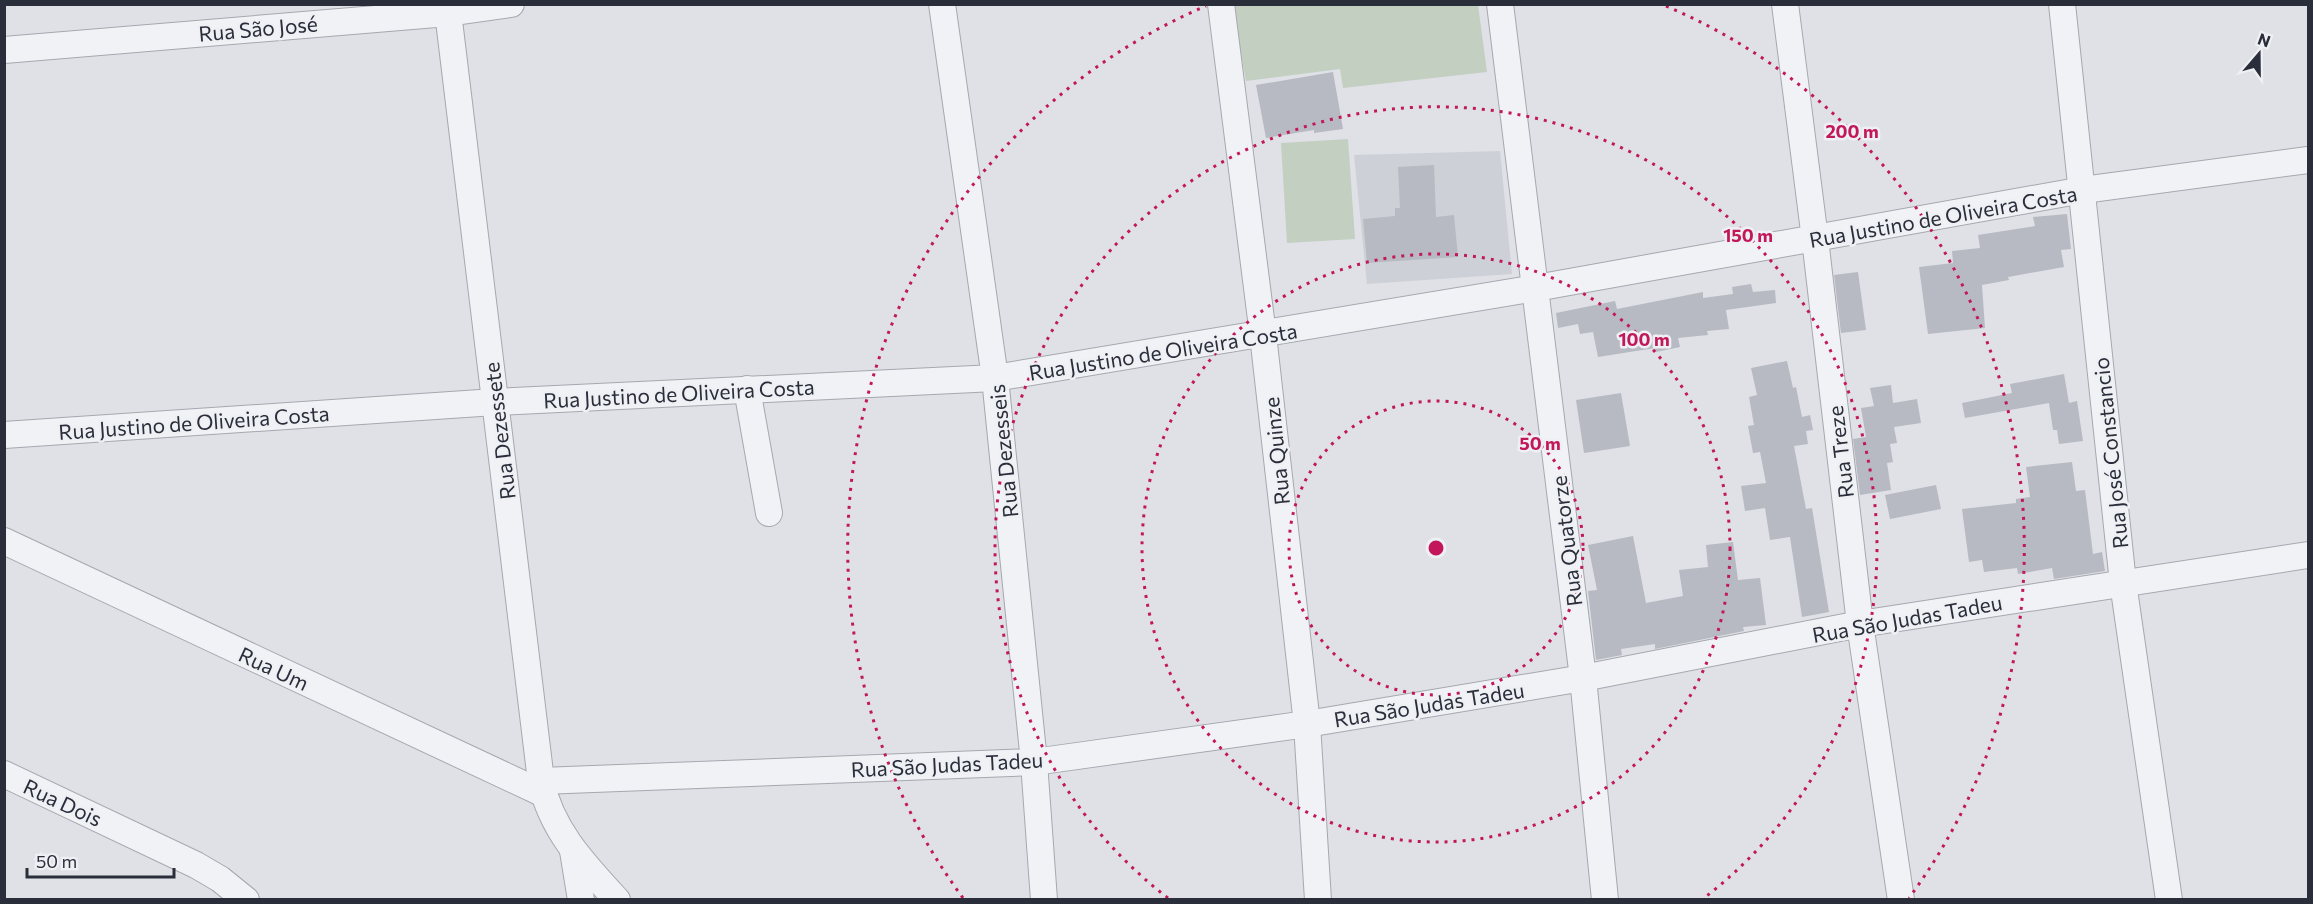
<svg xmlns="http://www.w3.org/2000/svg" width="2313" height="904" font-family="Commissioner,sans-serif">
	<style>
		.built { fill: #cdd0d7 }
		.green { fill: #c3cfc1 }
		.building { fill: #b7bac2 }
		.lines { fill: none; stroke-linecap: round; stroke-linejoin: round }
		.minor-casing { stroke: #a5a8af; stroke-width: 28 }
		.minor { stroke: #f1f2f5; stroke-width: 26 }
		.ring { fill: none; stroke: #c2185b; stroke-width: 3; stroke-dasharray: 3 6 }
		.labels { text-anchor: middle; dominant-baseline: central; stroke-width: 5; stroke-linejoin: round; paint-order: stroke }
		.street-label { font-size: 21px; fill: #2a2e3b; stroke: #eef0f4 }
		.centre { fill: #c2185b; stroke: #eef0f4; stroke-width: 3 }
		.ring-label { font-size: 18px; text-anchor: middle; font-weight: bold; fill: #c2185b; stroke: #eef0f4; stroke-width: 5; stroke-linejoin: round; paint-order: stroke }
	</style>
	<rect width="100%" height="100%" fill="#dfe1e6"/>
	<path class="built" d="M1500,151L1512,274L1367,284L1354,155Z"/>
	<g class="green">
		<path d="M1232,5H1478L1487,72L1343,88L1340,69L1246,81Z"/>
		<path d="M1348,139L1355,239L1287,243L1281,143Z"/>
	</g>
	<g class="building">
		<path d="M1333,72L1343,129L1314,133V130L1266,138L1256,85Z"/>
		<path d="M1434,165L1436,217L1454,215L1458,257L1367,263L1363,219L1395,216V208H1400L1398,167Z"/>
		<path d="M2067,214L2071,249L2061,250L2064,267L2008,277L2009,280L1982,285L1985,328L1928,334L1919,267L1953,263L1952,251L1980,248L1978,235L2035,226L2033,217Z"/>
		<path d="M1858,272L1866,330L1841,333L1834,275Z"/>
		<path d="M1751,284L1753,292L1775,290L1776,303L1726,310L1729,329L1707,331L1708,335L1678,338L1680,347L1656,352L1655,348L1598,357L1593,332L1580,334L1578,324L1558,328L1556,313L1615,301L1617,309L1703,292V298L1733,294L1732,287Z"/>
		<path d="M1787,361L1793,388L1796,387L1802,417L1810,415L1813,430L1806,431L1808,444L1794,446L1806,509L1812,508L1829,612L1802,617L1790,537L1770,540L1765,508L1745,511L1741,486L1766,483L1760,452L1753,453L1748,426L1754,425L1749,397L1757,395L1751,368Z"/>
		<path d="M2064,374L2069,403L2077,401L2083,441L2059,444L2057,430H2053L2049,403L1965,418L1962,403L2012,393L2010,384Z"/>
		<path d="M1891,385L1893,403L1917,399L1921,423L1894,427L1897,443L1890,444L1893,462L1887,463L1891,490L1860,495L1853,439L1866,437L1861,408L1874,406L1870,388Z"/>
		<path d="M1621,393L1630,446L1584,453L1576,400Z"/>
		<path d="M2072,462L2076,491L2085,490L2093,554L2102,552L2105,571L2054,579L2052,568L2018,574L2017,568L1984,572L1982,560L1969,562L1962,509L2016,503V499L2030,497L2026,467Z"/>
		<path d="M1936,485L1941,509L1890,519L1885,495Z"/>
		<path d="M1633,536L1646,603L1683,596L1679,570L1708,567L1706,545L1733,542L1738,580L1760,578L1766,625L1743,627L1744,631L1655,649V644L1621,649L1622,655L1596,660L1588,591L1597,590L1588,545Z"/>
	</g>
	<g class="lines">
		<defs>
			<g id="minor">
				<path d="M447,4L541,781C551,830 584,864 617,900"/>
				<path d="M942,4L995,378L1034,762L1044,900"/>
				<path d="M1221,4L1263,335L1307,724L1318,900"/>
				<path d="M1500,4L1583,678L1605,900"/>
				<path d="M1785,4L1815,239L1860,624L1901,900"/>
				<path d="M2062,4L2123,583L2169,900"/>
				<path d="M4,50L448,13L511,4"/>
				<path d="M747,389L769,513"/>
				<path d="M4,435L495,402L995,378L1536,288L2083,190L2308,160"/>
				<path d="M4,541L544,794"/>
				<path d="M4,774L196,865L220,879L246,900"/>
				<path d="M541,781L1034,762L1307,724L1583,678L1860,624L2308,555"/>
				<path d="M573,851L581,900"/>
			</g>
		</defs>
		<use href="#minor" class="minor-casing"/>
		<use href="#minor" class="minor"/>
	</g>
	<g class="ring">
		<circle cx="1436" cy="548" r="147"/>
		<circle cx="1436" cy="548" r="294"/>
		<path d="M1168 898A441 441 0 1 1 1704 898"/>
		<path d="M963 898A589 589 0 0 1 1206 6M1666 6A589 589 0 0 1 1909 898"/>
	</g>
	<g class="labels">
		<g class="street-label">
			<text transform="translate(258 28) rotate(-5)">Rua São José</text>
			<text transform="translate(1943 216) rotate(-10)">Rua Justino de Oliveira Costa</text>
			<text transform="translate(1163 351) rotate(-9)">Rua Justino de Oliveira Costa</text>
			<text transform="translate(679 393) rotate(-3)">Rua Justino de Oliveira Costa</text>
			<text transform="translate(194 422) rotate(-4)">Rua Justino de Oliveira Costa</text>
			<text transform="translate(499 431) rotate(-97)">Rua Dezessete</text>
			<text transform="translate(1003 451) rotate(-96)">Rua Dezesseis</text>
			<text transform="translate(1276 451) rotate(-96)">Rua Quinze</text>
			<text transform="translate(1840 452) rotate(-97)">Rua Treze</text>
			<text transform="translate(2110 453) rotate(-96)">Rua José Constancio</text>
			<text transform="translate(1566 541) rotate(-97)">Rua Quatorze</text>
			<text transform="translate(1907 618) rotate(-10)">Rua São Judas Tadeu</text>
			<text transform="translate(274 668) rotate(25)">Rua Um</text>
			<text transform="translate(1429 704) rotate(-9)">Rua São Judas Tadeu</text>
			<text transform="translate(947 764) rotate(-3)">Rua São Judas Tadeu</text>
			<text transform="translate(63 802) rotate(25)">Rua Dois</text>
		</g>
	</g>
	<circle cx="1436" cy="548" r="9" class="centre"/>
	<g class="ring-label">
		<text x="1852" y="138">200 m</text>
		<text x="1748" y="242">150 m</text>
		<text x="1644" y="346">100 m</text>
		<text x="1540" y="450">50 m</text>
	</g>
	<rect width="2313" height="904" fill="none" stroke="#2a2e3b" stroke-width="12"/>
	<g transform="translate(2259 54) rotate(20)" stroke="#eef0f4" stroke-width="4.5" paint-order="stroke">
	<path d="M0-4.5L10 22L0 15L-10 22Z" fill="#2a2e3b"/>
	<text y="-9" font-size="16" font-weight="bold" text-anchor="middle" fill="#2a2e3b">N</text>
	</g>
	<path d="M27 868v9h147v-9" fill="none" stroke="#2a2e3b" stroke-width="3"/>
	<text x="36" y="868" font-size="18" fill="#2a2e3b" stroke="#eef0f4" stroke-width="4.5" paint-order="stroke">50 m</text>
</svg>
